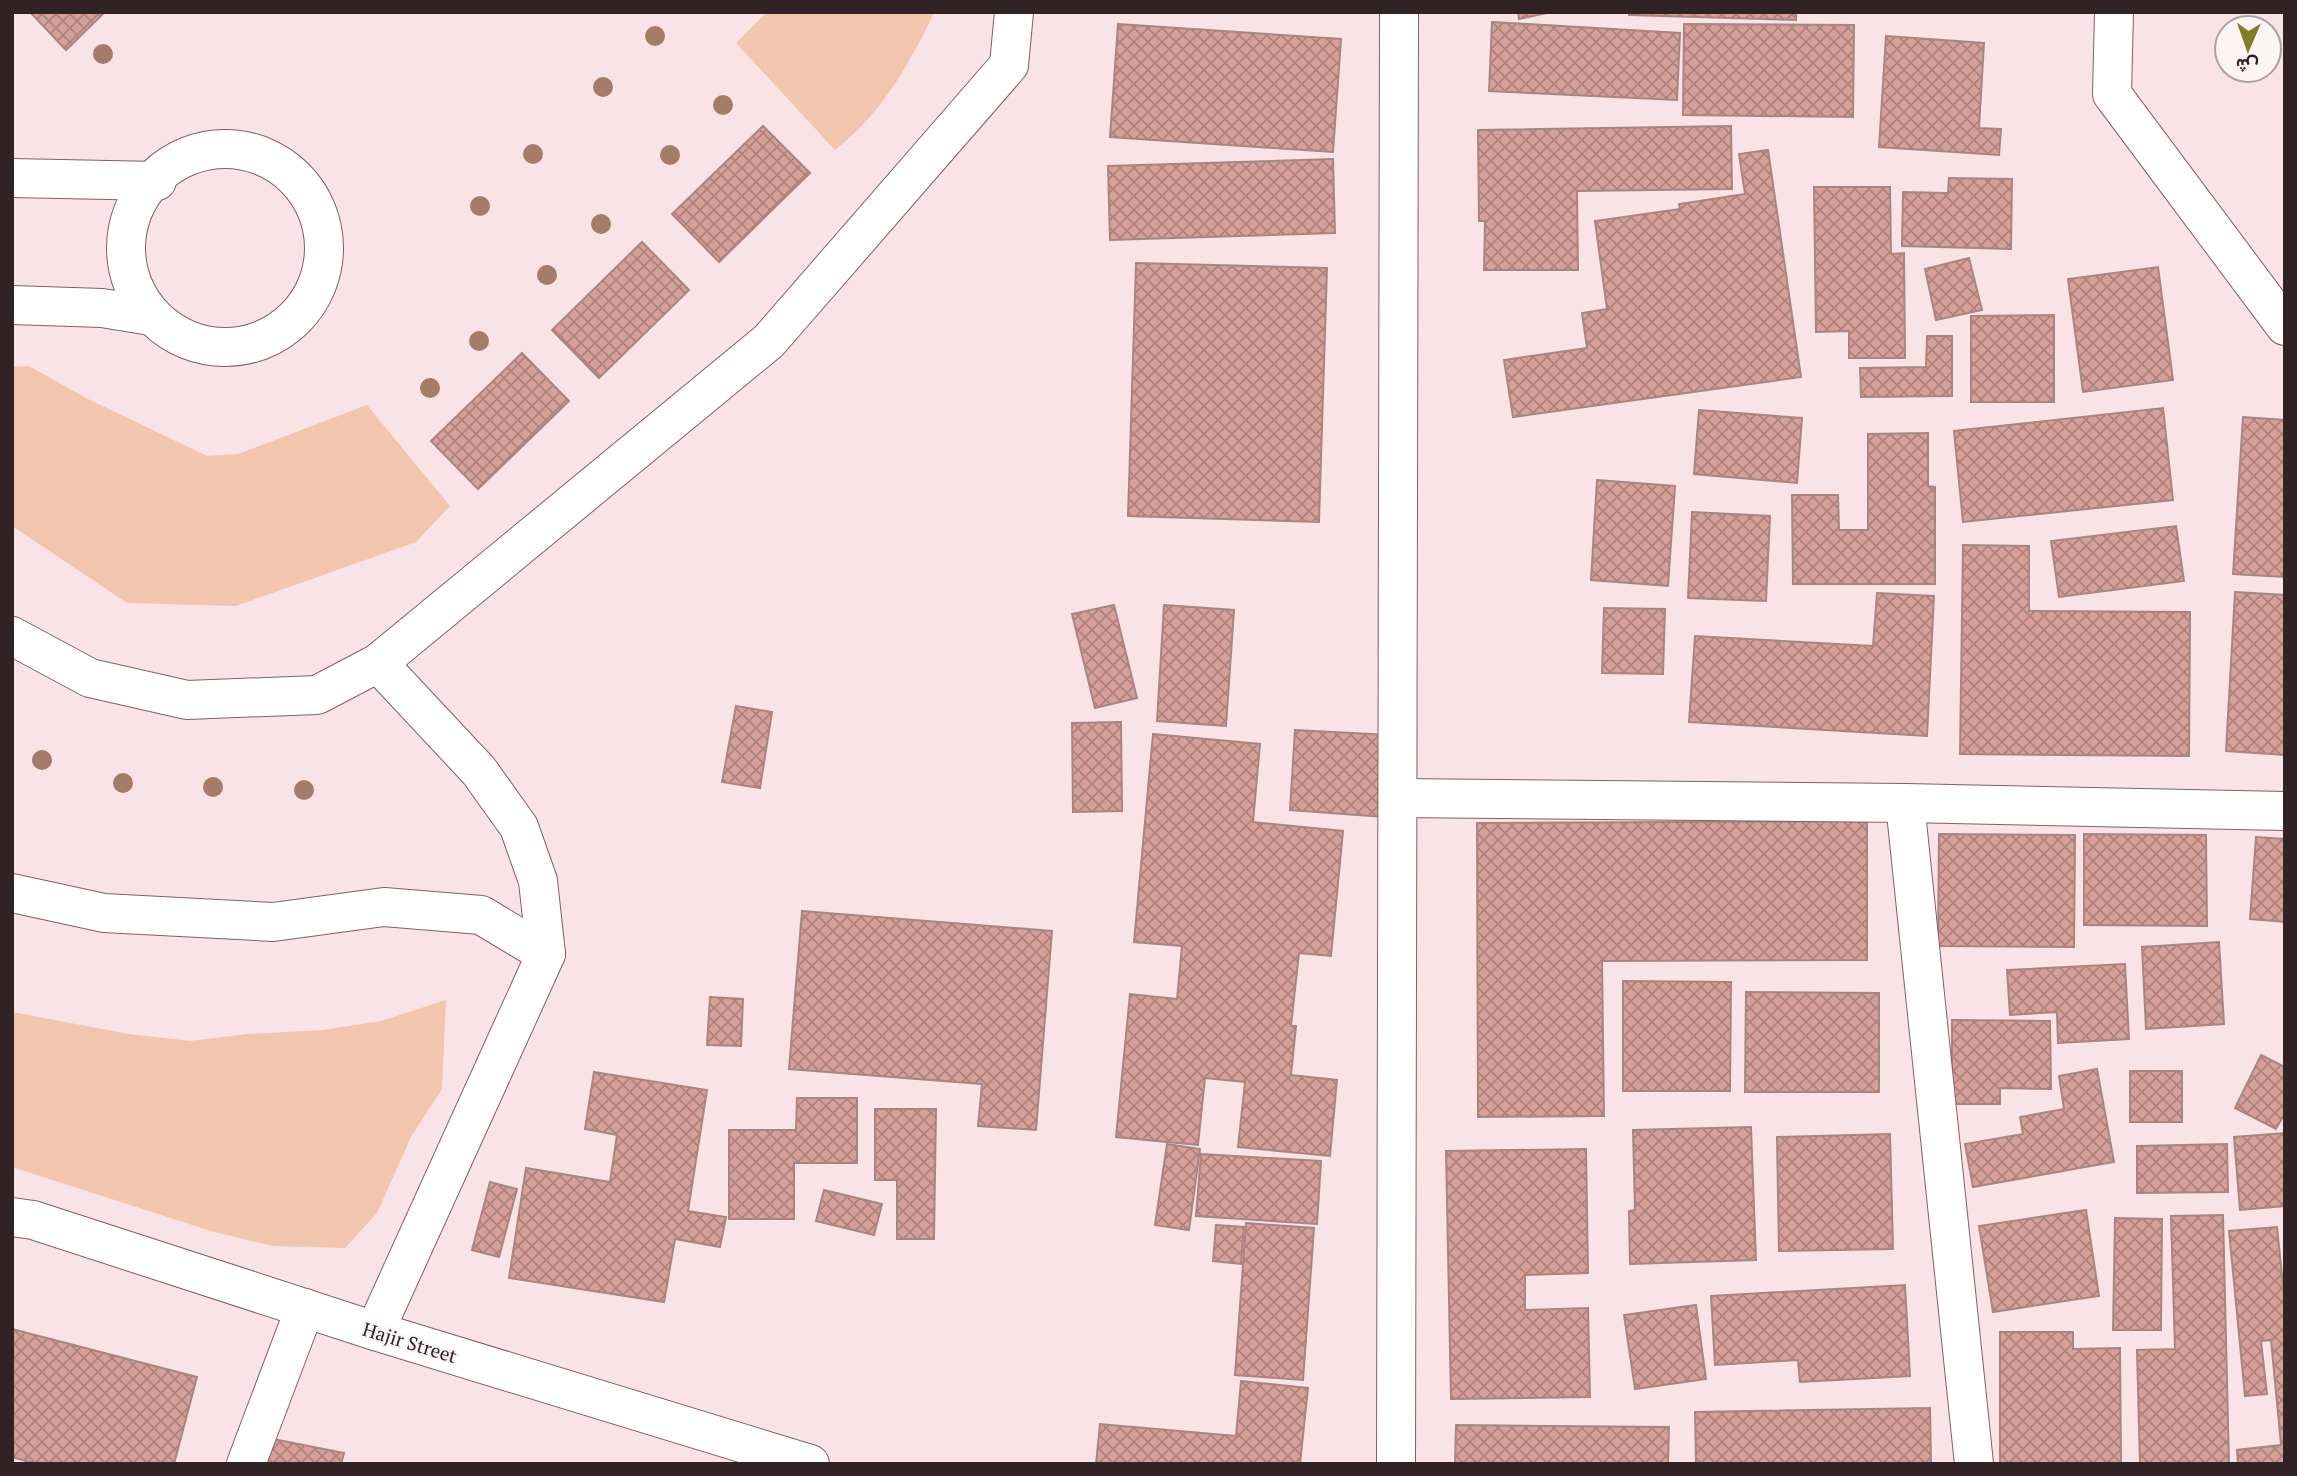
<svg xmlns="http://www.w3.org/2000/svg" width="2297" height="1476" font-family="'PT Serif',Vazirmatn,serif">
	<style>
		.grass { fill: #f1c5ae }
		.building { fill: url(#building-cross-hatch); stroke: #a88580; stroke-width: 2 }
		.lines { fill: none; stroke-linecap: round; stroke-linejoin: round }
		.minor-casing { stroke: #816065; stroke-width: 40 }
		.minor { stroke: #fff; stroke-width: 38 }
		.tree { fill: #a57c68 }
		.labels { text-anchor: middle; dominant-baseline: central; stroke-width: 5; stroke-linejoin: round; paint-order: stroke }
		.street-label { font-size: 19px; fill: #312325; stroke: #fdf5f5 }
	</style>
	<defs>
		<pattern id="building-cross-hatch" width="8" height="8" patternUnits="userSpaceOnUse" patternTransform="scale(1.75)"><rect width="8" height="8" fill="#d6a098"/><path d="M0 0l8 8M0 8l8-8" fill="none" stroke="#ae827c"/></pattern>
	</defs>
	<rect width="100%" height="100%" fill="#fae3e6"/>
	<g class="grass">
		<path d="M767,12H934C910,64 881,114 835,150L736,43Z"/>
		<path d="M29,366L88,399L207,456L238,454L367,405L450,506L416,542L236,606L127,603L12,526V367Z"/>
		<path d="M446,1000L442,1089L411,1137L377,1213L345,1248L273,1246L214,1232L12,1167V1012L129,1034L190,1041L247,1034L323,1030L381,1021Z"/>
	</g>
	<g class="building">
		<path d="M30,12H105L66,50Z"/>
		<path d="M1518,12H1551L1519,19Z"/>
		<path d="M1629,12H1796V20L1629,15Z"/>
		<path d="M1492,22L1680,33L1677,100L1489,91Z"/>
		<path d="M1118,24L1341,39L1333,152L1110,137Z"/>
		<path d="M1684,24L1854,25L1853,117L1683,115Z"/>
		<path d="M1886,36L1984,43L1979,128L2001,129L1999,155L1879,147Z"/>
		<path d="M763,126L810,173L719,262L672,214Z"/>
		<path d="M1731,126L1732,189L1577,191L1578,270H1484L1485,221H1479L1478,130Z"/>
		<path d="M1768,150L1801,377L1513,417L1504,360L1587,348L1582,313L1607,309L1595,221L1680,209L1679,204L1745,194L1739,154Z"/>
		<path d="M1333,159L1335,233L1110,240L1108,166Z"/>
		<path d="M1949,178L2012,179L2011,249L1902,246L1903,192L1948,193Z"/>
		<path d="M1814,187H1890L1891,254L1904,253L1905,358H1849V331L1816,332Z"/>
		<path d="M642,242L689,290L599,378L552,330Z"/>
		<path d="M1969,258L1982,310L1936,320L1925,269Z"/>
		<path d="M1136,263L1327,268L1319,522L1128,516Z"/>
		<path d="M2158,267L2173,380L2083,392L2068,279Z"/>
		<path d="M2054,315V402H1971V316Z"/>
		<path d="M1927,336H1952V396L1861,397L1860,368L1926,367Z"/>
		<path d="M522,353L569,401L478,489L431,441Z"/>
		<path d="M2163,408L2173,500L1963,522L1954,431Z"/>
		<path d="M1699,410L1802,418L1797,483L1694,474Z"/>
		<path d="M2243,417L2285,420V577L2233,574Z"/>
		<path d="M1928,433V486L1935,487V584H1793L1792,495H1838L1839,530H1868V434Z"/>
		<path d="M1597,480L1675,486L1668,586L1591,580Z"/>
		<path d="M1692,512L1770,516L1766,601L1688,598Z"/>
		<path d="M2176,526L2184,581L2059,597L2051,541Z"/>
		<path d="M1963,545L2029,546V611L2190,612L2189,756L1960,754Z"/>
		<path d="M2235,592L2285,595V755L2226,751Z"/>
		<path d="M1877,593L1934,596L1927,736L1689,722L1695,636L1873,646Z"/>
		<path d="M1114,605L1137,698L1095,708L1072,614Z"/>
		<path d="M1164,605L1234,610L1226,726L1157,721Z"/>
		<path d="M1604,608L1665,609L1663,674L1602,673Z"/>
		<path d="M736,706L772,712L760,788L722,782Z"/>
		<path d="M1121,722L1122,811L1073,812L1072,723Z"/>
		<path d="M1295,730L1389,735L1384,817L1290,810Z"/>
		<path d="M1153,734L1260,744L1253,822L1343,831L1331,956L1299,953L1291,1026H1296L1291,1075L1337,1080L1330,1156L1238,1147L1245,1082L1205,1078L1198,1145L1116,1137L1130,994L1177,999L1182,946L1134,942Z"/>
		<path d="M1867,821V960L1602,961L1604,1116L1478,1117L1477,823Z"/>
		<path d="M1939,834L2075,835L2074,947L1938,946Z"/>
		<path d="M2084,834L2206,835L2207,926L2084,925Z"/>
		<path d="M2256,837L2285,839V922L2250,919Z"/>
		<path d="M802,911L1052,931L1036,1130L978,1126L982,1084L789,1069Z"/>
		<path d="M2219,942L2224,1024L2146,1029L2142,947Z"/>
		<path d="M2125,964L2129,1039L2058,1043L2057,1012L2010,1015L2007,970Z"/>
		<path d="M1623,981L1731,982L1730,1091H1623Z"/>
		<path d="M1746,992L1879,993V1092H1745Z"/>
		<path d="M710,997L743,999L741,1046L707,1045Z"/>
		<path d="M1952,1020L2050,1021L2051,1089L2000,1088V1104H1952Z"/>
		<path d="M2261,1055L2285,1067V1113L2276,1129L2235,1108Z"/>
		<path d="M2097,1069L2114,1162L1973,1187L1965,1144L2023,1134L2020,1117L2064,1109L2059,1076Z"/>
		<rect x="2130" y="1071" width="52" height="51"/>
		<path d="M594,1072L707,1090L688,1211L726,1217L720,1247L675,1239L664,1302L509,1278L526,1168L610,1182L617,1135L585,1129Z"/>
		<path d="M797,1098H857V1163H794V1219H729V1130H796Z"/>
		<path d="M875,1109H936L934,1239H897V1180H875Z"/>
		<path d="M1751,1127L1756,1260L1630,1264L1629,1211L1635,1210L1633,1130Z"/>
		<path d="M2285,1133V1206L2240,1210L2234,1137Z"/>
		<path d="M1890,1134L1893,1249L1779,1251L1777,1137Z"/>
		<path d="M1167,1144L1200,1149L1189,1230L1155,1225Z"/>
		<path d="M2227,1144L2228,1192L2137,1193V1146Z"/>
		<path d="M1586,1149L1588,1273L1525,1275V1310L1588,1308L1590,1397L1451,1399L1446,1151Z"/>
		<path d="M1201,1154L1321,1161L1317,1224L1196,1216Z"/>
		<path d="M490,1182L517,1189L499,1257L472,1250Z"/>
		<path d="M824,1190L882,1204L874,1235L816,1221Z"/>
		<path d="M2086,1210L2099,1296L1993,1312L1979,1226Z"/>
		<path d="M2223,1215L2229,1464H2140L2137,1350L2175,1349L2171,1216Z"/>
		<path d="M2115,1218L2162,1219L2161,1330H2113Z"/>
		<path d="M1246,1223L1314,1228L1303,1380L1235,1375Z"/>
		<path d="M1216,1225L1244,1227L1241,1264L1213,1261Z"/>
		<path d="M2277,1227L2285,1304V1464H2238L2237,1450L2281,1445L2271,1340L2261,1341L2267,1394L2245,1396L2229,1231Z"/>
		<path d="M1905,1285L1910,1376L1800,1382L1798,1360L1715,1365L1711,1296Z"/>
		<path d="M1696,1305L1706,1379L1635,1389L1624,1315Z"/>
		<path d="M12,1329L197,1377L174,1464H36L12,1457Z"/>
		<path d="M2000,1332H2073V1349L2120,1348L2121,1464H2000Z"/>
		<path d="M1241,1381L1308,1388L1300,1464H1096L1100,1424L1236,1436Z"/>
		<path d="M1930,1408L1931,1464H1696L1695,1412Z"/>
		<path d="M1456,1425L1669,1427L1668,1464H1455Z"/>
		<path d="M258,1436L344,1453L341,1464H251Z"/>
	</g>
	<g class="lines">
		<defs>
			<g id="minor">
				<path d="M2114,12L2112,94L2285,326"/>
				<circle cx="225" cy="248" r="99"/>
				<path d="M12,178L157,181"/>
				<path d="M12,305L102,308L151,316"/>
				<path d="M12,636L90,678L187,700L317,695L378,663L769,341L1009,65L1014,12"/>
				<path d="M1398,798L1905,803L2285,811"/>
				<path d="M1905,803L1974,1464"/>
				<path d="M12,893L104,913L273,922L384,907L481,915L546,954"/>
				<path d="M12,1217L33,1220L375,1331L810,1464"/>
				<path d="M375,1331L546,954L538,881L519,827L479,771L378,663"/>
				<path d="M246,1464L305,1308"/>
				<path d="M1396,1464L1399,12"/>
			</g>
		</defs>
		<use href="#minor" class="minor-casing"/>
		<use href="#minor" class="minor"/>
	</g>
	<g class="tree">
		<circle cx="655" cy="36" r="10"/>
		<circle cx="103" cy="54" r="10"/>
		<circle cx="603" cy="87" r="10"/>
		<circle cx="723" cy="105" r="10"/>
		<circle cx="533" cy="154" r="10"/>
		<circle cx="670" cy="155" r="10"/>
		<circle cx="480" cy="206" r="10"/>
		<circle cx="601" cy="224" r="10"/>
		<circle cx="547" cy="275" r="10"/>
		<circle cx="479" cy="341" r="10"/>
		<circle cx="430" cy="388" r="10"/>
		<circle cx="42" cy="760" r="10"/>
		<circle cx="123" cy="783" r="10"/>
		<circle cx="213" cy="787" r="10"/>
		<circle cx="304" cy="790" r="10"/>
	</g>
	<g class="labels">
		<g class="street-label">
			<text transform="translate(410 1342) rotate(17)">Hajir Street</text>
		</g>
	</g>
	<rect width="2297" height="1476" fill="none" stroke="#312325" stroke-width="28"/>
	<g transform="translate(2248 49) rotate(182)"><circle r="33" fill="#fdf5f5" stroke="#aba1a2" stroke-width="2"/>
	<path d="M0-5L12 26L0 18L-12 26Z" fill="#807e26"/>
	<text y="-10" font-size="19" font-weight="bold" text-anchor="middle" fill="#312325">ش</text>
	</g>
</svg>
